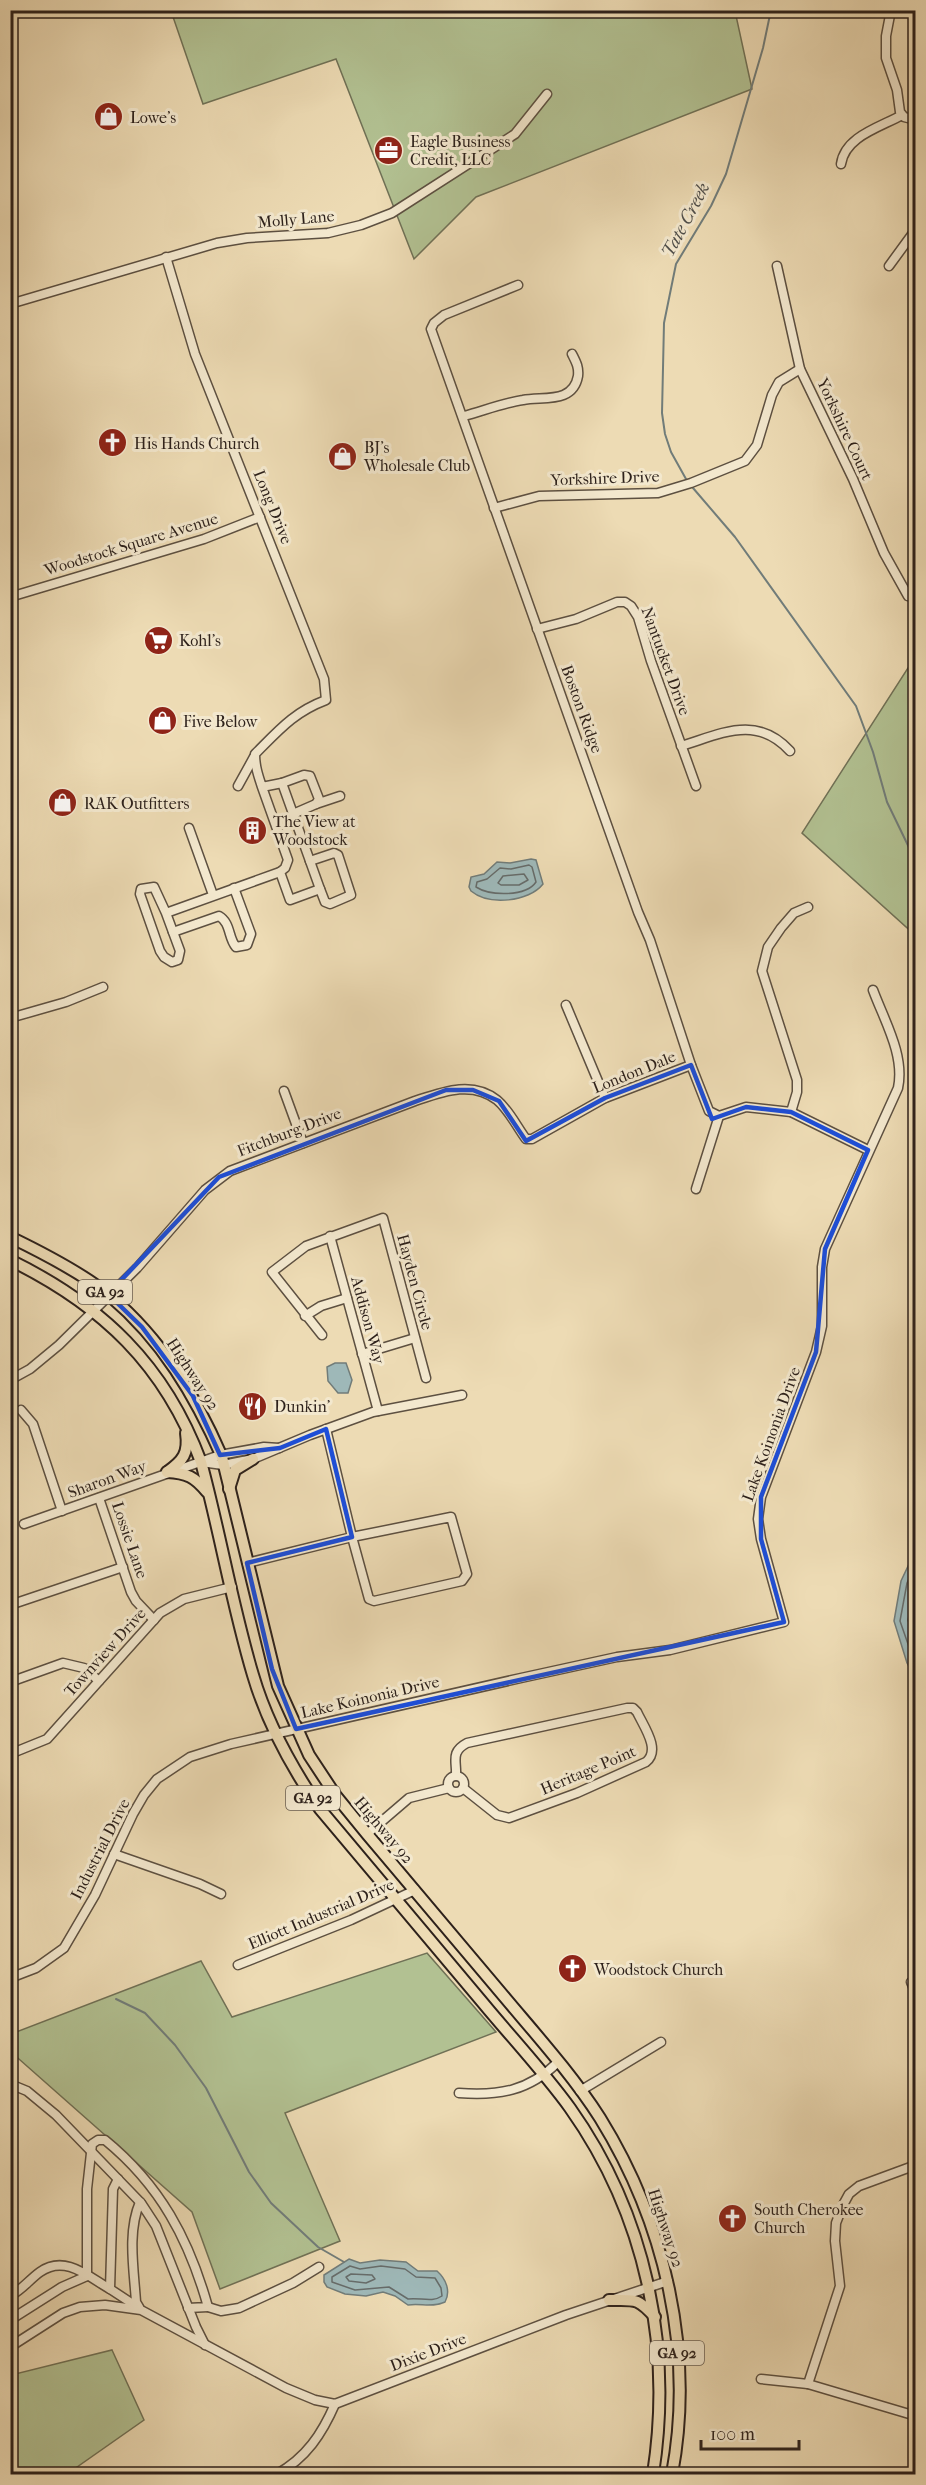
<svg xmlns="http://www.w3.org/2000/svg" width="926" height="2485" font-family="'IM FELL French Canon',serif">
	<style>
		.green { fill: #b2c192; stroke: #707156; stroke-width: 1.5 }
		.water { fill: #9eb8b8; stroke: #717c79; stroke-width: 1.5 }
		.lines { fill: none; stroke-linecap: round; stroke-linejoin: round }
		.shore { stroke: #666c6a; stroke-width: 1.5 }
		.stream { stroke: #717c79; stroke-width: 2 }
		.minor-casing { stroke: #5d5041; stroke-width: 11 }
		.major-casing { stroke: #2d211b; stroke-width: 14 }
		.minor { stroke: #f3e8ce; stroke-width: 8 }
		.major { stroke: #eddbb4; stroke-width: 10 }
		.marked { fill: none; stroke: #1d4ed8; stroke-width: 4.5; stroke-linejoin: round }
		.labels { text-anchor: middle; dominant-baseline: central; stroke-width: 6; stroke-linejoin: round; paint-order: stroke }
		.shield { fill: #f3e8ce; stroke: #685d51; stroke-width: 1.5 }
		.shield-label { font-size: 15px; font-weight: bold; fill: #2d211b }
		.poi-label { font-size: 16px; fill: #2d211b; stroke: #f3e8ce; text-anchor: start }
		.street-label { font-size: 16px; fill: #2d211b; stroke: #f3e8ce }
		.water-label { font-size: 18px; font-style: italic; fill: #4f4e4a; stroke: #f3e8ce }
	</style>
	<rect width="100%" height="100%" fill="#eddbb4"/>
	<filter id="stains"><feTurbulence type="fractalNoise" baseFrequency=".00333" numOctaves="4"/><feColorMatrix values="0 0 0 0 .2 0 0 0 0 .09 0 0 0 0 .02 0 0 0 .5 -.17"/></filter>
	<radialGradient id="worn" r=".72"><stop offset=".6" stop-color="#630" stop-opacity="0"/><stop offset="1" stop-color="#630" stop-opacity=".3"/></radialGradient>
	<g class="green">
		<path d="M171,11H735L752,89L476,197L414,259L336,59L203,104Z"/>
		<path d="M915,657V935L802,833Z"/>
		<path d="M427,1953L496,2032L285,2113L340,2241L220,2289L192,2212L11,2052V2034L201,1961L232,2017Z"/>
		<path d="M112,2350L144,2420L67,2474H11V2375Z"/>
	</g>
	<g class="water">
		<path d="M531,859L536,860L543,884C529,902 489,906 471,891L469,887L471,877L484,874L497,862L510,863Z"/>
		<path d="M335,1363H346L352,1380L348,1393H338L328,1381L327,1367Z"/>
		<path d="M915,1521V1677L907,1663L894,1621L901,1581L909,1564L910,1535Z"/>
		<path d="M349,2259L360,2263L380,2260L406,2262L418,2271H437C446,2279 451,2291 445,2302C432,2308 421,2303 408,2305L395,2296L383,2292L366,2296L345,2294L327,2287L324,2282V2275Z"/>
	</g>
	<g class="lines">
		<g class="shore">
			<path d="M529,865L532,867L536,882C526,897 490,896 476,887L477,882L487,879L500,868L511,869Z"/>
			<path d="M524,874L528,880L519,885H501L498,883L503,876Z"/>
			<path d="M916,1549L915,1565L907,1583L900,1621L916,1667"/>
			<path d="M916,1583L908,1620L916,1646"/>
			<path d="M350,2266L360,2269L381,2266L405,2269L416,2277L435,2278L441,2288L442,2296C432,2303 419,2297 408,2299L389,2287L355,2290L332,2282V2277Z"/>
			<path d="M351,2274L372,2275L375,2279L366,2283L349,2281L346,2277Z"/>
		</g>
		<g class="stream">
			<path d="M686,479L671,452L665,434L662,413L664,323L676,264L711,206L726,174L763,48L771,10"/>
			<path d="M693,488L735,537L856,706L873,752L887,802L916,862"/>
			<path d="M116,1999L145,2013L175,2045L206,2088L249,2172L271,2203L318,2247L344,2262"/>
		</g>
		<defs>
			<g id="minor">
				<path d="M891,10L886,36V58L897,90L900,112L904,117L916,120"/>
				<path d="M841,164C845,136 881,127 902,115"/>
				<path d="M166,257L195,354L324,679L326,700C294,712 279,730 255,754C255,766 258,775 262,787L288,860L285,868L280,872L290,900L320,889L282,783L262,787"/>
				<path d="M777,266L800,369L853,479L884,553L908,596"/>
				<path d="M889,266L916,229"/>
				<path d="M518,285L444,315L434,323L431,329L638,912L650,940L691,1065L709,1111L719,1116"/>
				<path d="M10,304L217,243L247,238L328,233L361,225L392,213L515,134L547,94"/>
				<path d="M464,416C483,411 503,403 523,400C543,396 573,404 578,376C579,367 576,362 572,354"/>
				<path d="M494,508L539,496L658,493L691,483L745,461L757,445L772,395L779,382L800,369"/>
				<path d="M10,597L204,539L260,517"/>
				<path d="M537,629L576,619L617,602H625L631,606L638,617L651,661L696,786"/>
				<path d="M681,746C721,734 756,714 790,751"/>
				<path d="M282,783L304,775L310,776L319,799L316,804L293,814"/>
				<path d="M238,786L254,757"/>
				<path d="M316,804L340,796"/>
				<path d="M189,828L213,895"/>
				<path d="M310,861L334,853L338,855L351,895L330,904L325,902L320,889"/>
				<path d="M166,913L154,887L141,889L140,894L160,951L164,957L172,962L178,960L180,951L166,913L280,872"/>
				<path d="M173,932L219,916C231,923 228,938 236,947L247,945L251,934L234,888"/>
				<path d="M566,1005L605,1098"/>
				<path d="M10,1018L66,1002L103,987"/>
				<path d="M284,1091L303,1143"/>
				<path d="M791,1112L797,1092V1080L762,971L768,947L781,928L794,913L808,907"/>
				<path d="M719,1116L746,1107L791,1112L868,1150"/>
				<path d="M696,1189L719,1116"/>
				<path d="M330,1236L378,1411"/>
				<path d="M305,1316L321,1306L347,1298"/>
				<path d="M322,1335L272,1272L306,1246L383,1218L426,1378"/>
				<path d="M362,1354L415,1338"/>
				<path d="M10,1380L30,1369L59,1345L137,1268L205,1190L230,1171L415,1101C442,1092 472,1080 497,1100C509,1110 517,1127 526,1139H532L605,1098L691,1065"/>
				<path d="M21,1410L33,1424L62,1511"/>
				<path d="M201,1462L223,1465L253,1459L310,1435L373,1412L462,1395"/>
				<path d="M99,1498L131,1592L136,1601L154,1620"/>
				<path d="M451,1517L467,1574L462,1581L374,1601L369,1599L352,1537Z"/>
				<path d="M24,1524L220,1455L264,1447L279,1448"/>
				<path d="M247,1563L352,1537L326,1429"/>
				<path d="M10,1605L123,1567"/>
				<path d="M10,1682L63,1663L84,1668L99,1681"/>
				<path d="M10,1754L47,1739L160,1613L184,1599L232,1587"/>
				<path d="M456,1776C457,1761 450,1752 467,1743L627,1708H633L637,1712C644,1727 661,1750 646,1762L577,1793L509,1818L497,1815L463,1788"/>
				<circle cx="456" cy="1784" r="8"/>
				<path d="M367,1834L409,1798L449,1788"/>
				<path d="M114,1854L200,1884L221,1894"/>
				<path d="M238,1965L351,1920L415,1890"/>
				<path d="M10,1978L36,1968L64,1948L95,1895L133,1814L144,1795L157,1779L190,1757L231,1744L521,1678L617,1657L670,1650L784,1622L761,1539L758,1519L761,1497L816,1352L822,1326V1267L825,1249L898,1088C905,1055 884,1020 873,990"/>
				<path d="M911,1982L916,1994"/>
				<path d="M10,2084L27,2091L56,2115L141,2203L156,2226L196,2327L205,2345"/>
				<path d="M580,2091L661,2042"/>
				<path d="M459,2093C499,2096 529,2091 558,2062"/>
				<path d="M118,2179L113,2189L110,2289L139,2308"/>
				<path d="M87,2276V2189L92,2144L98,2140H105C160,2185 189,2239 208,2307L188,2308"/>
				<path d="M10,2296C22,2290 30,2279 40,2272C65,2254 89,2277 110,2289"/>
				<path d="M139,2307L136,2302C134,2270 127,2232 140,2202"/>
				<path d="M208,2307L221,2311L239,2308L293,2283L319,2267"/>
				<path d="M10,2320L62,2287L87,2276"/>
				<path d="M10,2347L63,2313L80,2307L105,2305L141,2310L286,2388L315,2400L335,2404L566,2315L668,2281"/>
				<path d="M761,2379L808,2384L916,2416"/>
				<path d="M808,2384L840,2286L835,2241L836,2223L843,2205L849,2194L859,2186L916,2165"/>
				<path d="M277,2474C306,2458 322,2434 335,2404"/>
			</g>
			<g id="major">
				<path d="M10,1237C41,1252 84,1274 110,1296C162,1340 195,1395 222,1457L278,1686L309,1755L336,1796L367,1834C414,1889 460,1945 507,2000C539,2038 573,2076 600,2118C665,2223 695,2352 672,2474"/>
				<path d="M10,1260C102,1305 165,1365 201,1462C220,1532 232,1605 253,1675C267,1723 292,1768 320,1809C374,1874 429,1938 483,2003C512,2038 544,2072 570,2108C646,2215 673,2346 653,2474"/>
				<path d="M167,1472C183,1461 189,1453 186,1433"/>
				<path d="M167,1472C187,1473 195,1477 207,1492"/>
				<path d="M229,1489L235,1470L253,1459"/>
				<path d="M609,2300C635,2300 637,2297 655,2317"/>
			</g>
		</defs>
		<use href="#minor" class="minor-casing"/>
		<use href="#major" class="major-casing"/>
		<use href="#minor" class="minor"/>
		<use href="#major" class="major"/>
	</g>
	<path class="marked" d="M691,1065L712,1119L746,1107L791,1112L868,1150L825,1249L816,1352L761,1497V1539L784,1622L296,1729L272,1669L247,1563L352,1537L326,1429L280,1448L220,1455L193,1396L142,1327L108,1294L219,1177L446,1090H473L499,1101L526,1141L605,1098Z"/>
	<defs>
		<symbol id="shop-disc" viewBox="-11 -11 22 22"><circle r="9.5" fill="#8f2418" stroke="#f3e8ce"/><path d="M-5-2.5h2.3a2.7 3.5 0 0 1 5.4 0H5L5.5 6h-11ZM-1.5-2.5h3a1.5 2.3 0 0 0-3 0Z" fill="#fff"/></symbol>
		<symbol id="office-disc" viewBox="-11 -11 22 22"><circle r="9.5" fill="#8f2418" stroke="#f3e8ce"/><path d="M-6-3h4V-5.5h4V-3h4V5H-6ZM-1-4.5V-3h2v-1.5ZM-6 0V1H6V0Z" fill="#fff"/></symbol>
		<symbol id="church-disc" viewBox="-11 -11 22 22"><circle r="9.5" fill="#8f2418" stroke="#f3e8ce"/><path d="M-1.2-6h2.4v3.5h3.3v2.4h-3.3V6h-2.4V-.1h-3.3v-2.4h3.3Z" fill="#fff"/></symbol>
		<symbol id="supermarket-disc" viewBox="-11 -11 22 22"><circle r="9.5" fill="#8f2418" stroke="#f3e8ce"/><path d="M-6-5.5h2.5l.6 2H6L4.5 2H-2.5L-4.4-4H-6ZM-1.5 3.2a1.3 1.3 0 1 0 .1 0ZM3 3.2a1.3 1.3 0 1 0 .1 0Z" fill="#fff"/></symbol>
		<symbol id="building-disc" viewBox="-11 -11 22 22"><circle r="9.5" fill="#8f2418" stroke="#f3e8ce"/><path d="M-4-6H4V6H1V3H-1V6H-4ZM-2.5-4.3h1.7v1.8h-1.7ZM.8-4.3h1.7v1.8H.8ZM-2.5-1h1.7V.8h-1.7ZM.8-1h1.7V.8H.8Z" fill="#fff"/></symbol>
		<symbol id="restaurant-disc" viewBox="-11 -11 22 22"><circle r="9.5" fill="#8f2418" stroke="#f3e8ce"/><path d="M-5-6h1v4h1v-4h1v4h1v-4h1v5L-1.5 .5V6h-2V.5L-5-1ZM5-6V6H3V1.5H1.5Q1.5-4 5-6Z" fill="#fff"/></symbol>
	</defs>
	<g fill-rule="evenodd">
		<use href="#shop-disc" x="92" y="100" width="33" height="33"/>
		<use href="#office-disc" x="372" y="134" width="33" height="33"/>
		<use href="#church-disc" x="96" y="426" width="33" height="33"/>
		<use href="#shop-disc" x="326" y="440" width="33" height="33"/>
		<use href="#supermarket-disc" x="142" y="624" width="33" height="33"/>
		<use href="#shop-disc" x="146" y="704" width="33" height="33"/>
		<use href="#shop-disc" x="46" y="786" width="33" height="33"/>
		<use href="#building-disc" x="236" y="814" width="33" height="33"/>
		<use href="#restaurant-disc" x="236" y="1390" width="33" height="33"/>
		<use href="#church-disc" x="556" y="1952" width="33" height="33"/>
		<use href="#church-disc" x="716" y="2202" width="33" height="33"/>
	</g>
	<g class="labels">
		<g class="shield">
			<rect x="78" y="1280" width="54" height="24" rx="4.5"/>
			<rect x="286" y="1786" width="54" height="24" rx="4.5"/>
			<rect x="650" y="2341" width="54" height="24" rx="4.5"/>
		</g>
		<g class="shield-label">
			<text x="105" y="1292">GA 92</text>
			<text x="313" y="1798">GA 92</text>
			<text x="677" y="2353">GA 92</text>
		</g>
		<g class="poi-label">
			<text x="130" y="117">Lowe's</text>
			<text x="410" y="141">Eagle Business<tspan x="410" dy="18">Credit, LLC</tspan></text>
			<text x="134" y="443">His Hands Church</text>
			<text x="364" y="447">BJ's<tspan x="364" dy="18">Wholesale Club</tspan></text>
			<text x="179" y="640">Kohl's</text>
			<text x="183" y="721">Five Below</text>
			<text x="84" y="803">RAK Outfitters</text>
			<text x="273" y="821">The View at<tspan x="273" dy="18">Woodstock</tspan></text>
			<text x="274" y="1406">Dunkin'</text>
			<text x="594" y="1969">Woodstock Church</text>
			<text x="754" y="2209">South Cherokee<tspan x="754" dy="18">Church</tspan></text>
		</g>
		<g class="street-label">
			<text transform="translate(296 219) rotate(-5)">Molly Lane</text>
			<text transform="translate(845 429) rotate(65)">Yorkshire Court</text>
			<text transform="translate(605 478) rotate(-2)">Yorkshire Drive</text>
			<text transform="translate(273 507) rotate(68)">Long Drive</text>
			<text transform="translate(131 544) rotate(-17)">Woodstock Square Avenue</text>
			<text transform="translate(666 661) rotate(70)">Nantucket Drive</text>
			<text transform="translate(582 709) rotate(70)">Boston Ridge</text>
			<text transform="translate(634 1072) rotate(-22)">London Dale</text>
			<text transform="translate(289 1132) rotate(-21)">Fitchburg Drive</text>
			<text transform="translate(415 1282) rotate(75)">Hayden Circle</text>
			<text transform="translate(368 1320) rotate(75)">Addison Way</text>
			<text transform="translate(193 1374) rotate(57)">Highway 92</text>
			<text transform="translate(771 1434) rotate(-70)">Lake Koinonia Drive</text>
			<text transform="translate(107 1479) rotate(-20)">Sharon Way</text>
			<text transform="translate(130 1540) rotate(71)">Lossie Lane</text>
			<text transform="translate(105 1652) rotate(-48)">Townview Drive</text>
			<text transform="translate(370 1697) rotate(-13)">Lake Koinonia Drive</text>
			<text transform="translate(588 1770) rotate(-23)">Heritage Point</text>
			<text transform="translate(384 1830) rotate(50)">Highway 92</text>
			<text transform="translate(100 1849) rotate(-63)">Industrial Drive</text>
			<text transform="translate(321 1914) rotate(-23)">Elliott Industrial Drive</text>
			<text transform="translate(666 2228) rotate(72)">Highway 92</text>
			<text transform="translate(428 2352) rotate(-21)">Dixie Drive</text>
		</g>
		<g class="water-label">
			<text transform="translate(686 220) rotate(-62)">Tate Creek</text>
		</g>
	</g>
	<rect width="926" height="2485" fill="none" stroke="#eddbb4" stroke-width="36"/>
	<rect x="12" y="12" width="902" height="2461" fill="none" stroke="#2d211b" stroke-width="3"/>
	<rect x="18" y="18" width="890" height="2449" fill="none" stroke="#2d211b" stroke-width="1.5"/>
	<path d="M701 2440v9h98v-9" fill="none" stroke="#2d211b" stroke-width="3"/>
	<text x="710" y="2440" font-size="18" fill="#2d211b" stroke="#f3e8ce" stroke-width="4.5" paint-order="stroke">100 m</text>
	<rect width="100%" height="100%" filter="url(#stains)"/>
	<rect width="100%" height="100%" fill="url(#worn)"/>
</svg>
